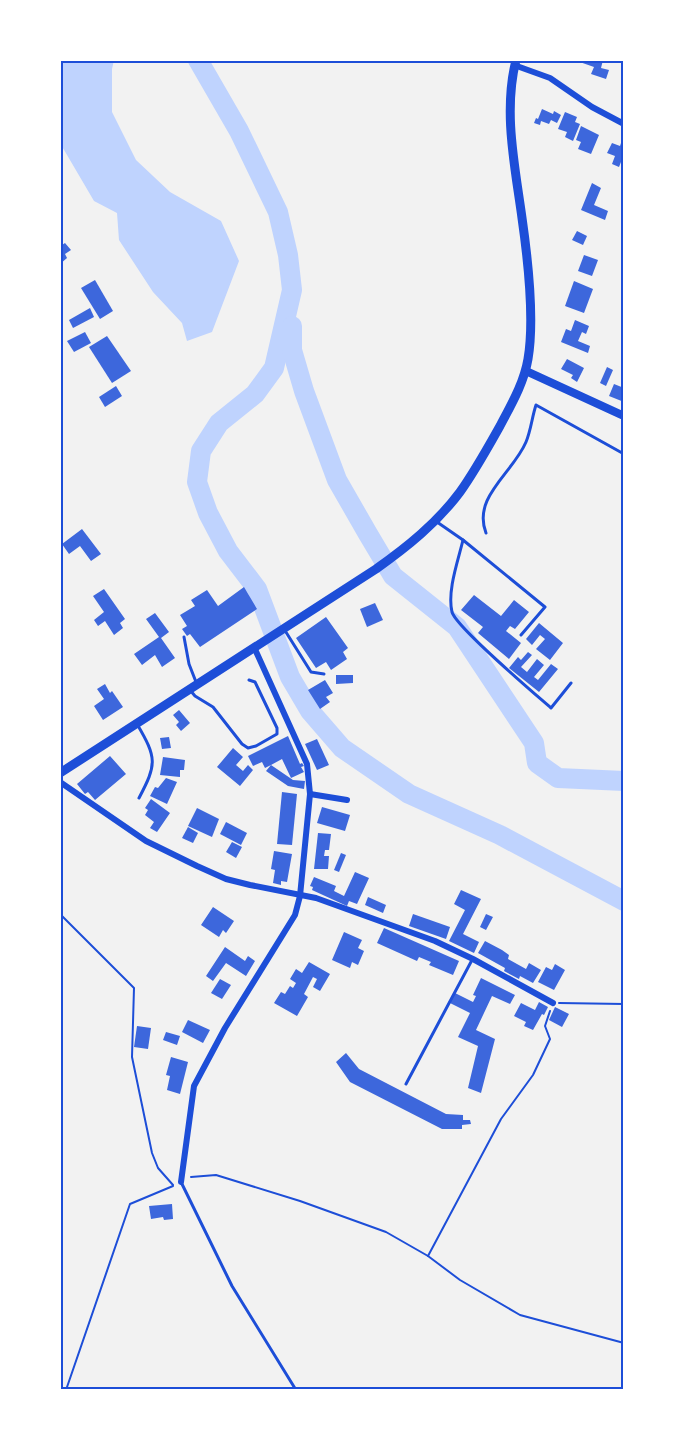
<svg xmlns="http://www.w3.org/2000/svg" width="684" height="1450" font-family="'Sofia Sans Condensed',sans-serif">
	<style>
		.water { fill: #bfd3fe }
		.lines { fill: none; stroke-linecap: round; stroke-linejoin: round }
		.river { stroke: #bfd3fe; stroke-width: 20 }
		.building { fill: #3d67dc }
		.path { stroke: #1d4ed8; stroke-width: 2 }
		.service { stroke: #1d4ed8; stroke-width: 3 }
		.minor { stroke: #1d4ed8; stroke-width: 6 }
		.tertiary { stroke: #1d4ed8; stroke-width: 8 }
		.secondary { stroke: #1d4ed8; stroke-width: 9 }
		.neatline { fill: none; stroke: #1d4ed8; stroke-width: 2 }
	</style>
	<rect width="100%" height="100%" fill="#f2f2f2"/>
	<path class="water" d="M60,60H114L112,69V112L136,160L170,192L221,221L239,261L212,332L187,341L182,323L153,292L119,240L117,213L94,201L60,143Z"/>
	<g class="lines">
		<g class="river">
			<path d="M198,60L239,131L278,212L288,255L292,290L274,368L255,394L219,423L201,451L197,482L208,513L228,551L257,589L290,677L310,711L342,748L409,794L500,835L624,901"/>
			<path d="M292,326V350L304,391L337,480L368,534L393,576L457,627L534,743L537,763L558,778L624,781"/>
		</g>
	</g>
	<g class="building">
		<path d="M574,60H603L601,68L609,70L606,79L591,74L594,67Z"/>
		<path d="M542,109L553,114L554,111L561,115L557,123L551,120L549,124L541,121L540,125L534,123L536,118L538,119Z"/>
		<path d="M565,112L577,117L575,122L580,124L573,141L565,137L567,132L558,129Z"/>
		<path d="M581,126L599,135L591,154L578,149L581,142L576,140Z"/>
		<path d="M612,143L620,146L621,143L624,144V164L621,162L619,167L612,164L615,156L607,153Z"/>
		<path d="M592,183L601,188L594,205L608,211L605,220L581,210Z"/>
		<path d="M577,231L587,236L583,245L572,240Z"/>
		<path d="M60,243L62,245L65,243L71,250L65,254L67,258L60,264Z"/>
		<path d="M584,255L598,260L592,276L578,271Z"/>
		<path d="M95,280L113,311L100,319L81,288Z"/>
		<path d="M574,281L593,289L584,313L565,306Z"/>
		<path d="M90,308L94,317L73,328L69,320Z"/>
		<path d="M575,320L589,326L586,334L582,332L578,341L590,346L588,353L561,342L566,329L571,331Z"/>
		<path d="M85,332L91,343L74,352L67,341Z"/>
		<path d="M107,336L131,371L112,383L89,347Z"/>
		<path d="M567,359L584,368L577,382L571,378L573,375L561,369Z"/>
		<path d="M607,367L613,370L606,386L600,383Z"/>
		<path d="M614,384L624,388V402L609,396Z"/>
		<path d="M116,386L122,396L105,407L99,397Z"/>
		<path d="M82,529L101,554L91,561L80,546L69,554L62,544Z"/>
		<path d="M244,587L257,609L200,647L190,634L187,636L182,629L187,626L180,615L195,606L191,600L207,590L218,606Z"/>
		<path d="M104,589L125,619L120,623L123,628L114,635L105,621L98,626L94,620L104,612L93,596Z"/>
		<path d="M474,595L501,616L514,600L529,612L515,629L510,626L506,631L521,643L509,659L478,633L483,627L461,610Z"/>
		<path d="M375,603L383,620L367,627L360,609Z"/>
		<path d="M155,613L169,632L161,638L175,658L162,667L155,655L142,665L134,654L159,637L146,619Z"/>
		<path d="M326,617L348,648L343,652L347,659L331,670L326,662L316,668L296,638Z"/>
		<path d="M539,623L563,643L550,660L536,649L545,639L540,635L532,645L526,639Z"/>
		<path d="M528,652L532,655L521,667L527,672L537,659L544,665L534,677L538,680L551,664L558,669L539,692L509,668L518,657L521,660Z"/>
		<path d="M336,675H353V683L336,684Z"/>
		<path d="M325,680L333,693L326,697L330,702L320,709L308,690Z"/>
		<path d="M105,684L110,693L112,691L123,707L103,720L94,706L104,699L97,689Z"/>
		<path d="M179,710L190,723L181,731L176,725L179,722L173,715Z"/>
		<path d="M288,736L300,764L302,763L304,766L301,767L304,772L291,778L282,759L271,765L293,780L305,781L304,789L288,786L266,771L271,765L265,768L262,762L253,766L248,756Z"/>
		<path d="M169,737L171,748L162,749L160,738Z"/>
		<path d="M317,739L329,765L317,770L305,744Z"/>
		<path d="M233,748L243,757L236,765L243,771L248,765L253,770L240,786L217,767Z"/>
		<path d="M110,756L126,774L95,800L88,792L85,794L77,784Z"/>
		<path d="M163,757L185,760L184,770H180V777L160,775Z"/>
		<path d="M166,778L177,782L167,804L150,796L155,787L158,788Z"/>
		<path d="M282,792L297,794L292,845L277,844Z"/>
		<path d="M151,799L170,813L157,832L150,828L154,822L145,815L148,810L145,808Z"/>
		<path d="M322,807L350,815L345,831L317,823Z"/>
		<path d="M197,808L219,819L212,837L188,826Z"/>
		<path d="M226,822L247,833L241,845L220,834Z"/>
		<path d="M188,827L198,833L193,843L182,838Z"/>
		<path d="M318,833L331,834L329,850H325L324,856H329L328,869H314Z"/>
		<path d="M232,842L242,847L236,858L226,852Z"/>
		<path d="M274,851L292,854L287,882L281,881V885L273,883L275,870L271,869Z"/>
		<path d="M341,853L346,855L339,872L334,870Z"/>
		<path d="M355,872L369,878L357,904L349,901L347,906L312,890L313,887L310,886L314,877L336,886L334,891L344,896Z"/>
		<path d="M461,890L481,899L463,934L479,942L474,953L449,941L465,910L454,904Z"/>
		<path d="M368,897L386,905L383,913L365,905Z"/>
		<path d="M213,907L234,921L226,933L223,930L219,937L201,925Z"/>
		<path d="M413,914L450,927L446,939L409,926Z"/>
		<path d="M486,914L493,917L486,930L480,927Z"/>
		<path d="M384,928L459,961L453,975L429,965L431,962L419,957L417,961L377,943Z"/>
		<path d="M344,932L362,940L358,948L364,951L358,965L352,962L350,968L332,960Z"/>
		<path d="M485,941L502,950L509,955L508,959L526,969L529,963L541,970L533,983L520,976L519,979L504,971L505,968L478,953Z"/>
		<path d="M225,947L245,961L248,956L255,961L246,976L226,963L213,981L206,976Z"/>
		<path d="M309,962L330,974L320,991L313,987L317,979L313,977L304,994L308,997L297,1016L274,1003L281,992L285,994L290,986L293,988L296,983L290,979L296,969L302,973Z"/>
		<path d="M555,964L565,970L554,990L538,982L546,967L552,970Z"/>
		<path d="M481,978L515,995L510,1004L492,996L476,1030L495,1039L481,1093L468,1088L478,1046L458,1037L470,1013L450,1003L455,993L473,1002L476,996L473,995Z"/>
		<path d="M220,979L231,985L222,999L211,993Z"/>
		<path d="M539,1002L548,1007L544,1015L542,1014L533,1030L524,1026L526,1022L514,1016L521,1003L535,1010Z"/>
		<path d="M555,1007L569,1014L562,1027L549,1020Z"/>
		<path d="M188,1020L210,1030L203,1043L182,1032Z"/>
		<path d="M137,1026L151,1028L148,1049L134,1047Z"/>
		<path d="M166,1032L180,1036L177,1045L163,1040Z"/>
		<path d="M346,1053L359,1069L446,1114L463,1115V1120H470L471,1124L462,1125V1129H442L350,1082L336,1062Z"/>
		<path d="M171,1057L188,1062L180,1094L167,1090L170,1076L166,1075Z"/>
		<path d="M172,1204L173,1219L164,1220L163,1217L151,1219L149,1206Z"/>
	</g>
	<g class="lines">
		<g class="path">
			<path d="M60,914L134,988L132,1057L152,1153L158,1168L173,1185"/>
			<path d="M559,1003L624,1004"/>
			<path d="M191,1177L216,1175L300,1201L386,1232L428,1256L460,1280L520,1315L624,1343"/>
			<path d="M428,1256L501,1119L533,1075L550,1039L545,1026L550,1011"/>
			<path d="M66,1390L130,1204L173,1186"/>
		</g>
		<g class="service">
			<path d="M437,522L463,540L545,607L521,635"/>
			<path d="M486,533C472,497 513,473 526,442C531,430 532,417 536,405L624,454"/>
			<path d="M463,540C458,561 447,591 452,612C456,627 535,694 551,708L571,683"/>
			<path d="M284,629L311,672L324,674"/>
			<path d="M184,637L189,664L196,682"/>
			<path d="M190,690L195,696L213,707L242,744L248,748L256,746L277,734V728L255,682L249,680"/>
			<path d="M137,724C157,758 157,764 139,798"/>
			<path d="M406,1084L472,960"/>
			<path d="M181,1182L232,1286L296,1390"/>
		</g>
		<g class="minor">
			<path d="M514,65L550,78L592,107L624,124"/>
			<path d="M60,782L146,841L197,866L226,879L250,885L316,898L435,941L473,959L553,1003"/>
			<path d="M310,794L347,800"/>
			<path d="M181,1182L194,1086L225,1028L295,915L300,896L310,794L307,764L254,647"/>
		</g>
		<path class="tertiary" d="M526,371L624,416"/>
		<path class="secondary" d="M60,773L376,569C407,547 437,523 460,492C475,471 487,449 500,426C511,405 524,383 528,359C535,318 528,260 522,218C515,166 503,112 516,60"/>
	</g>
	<rect width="684" height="1450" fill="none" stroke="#ffffff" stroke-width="123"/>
	<rect x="62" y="62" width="560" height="1326" class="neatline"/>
</svg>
